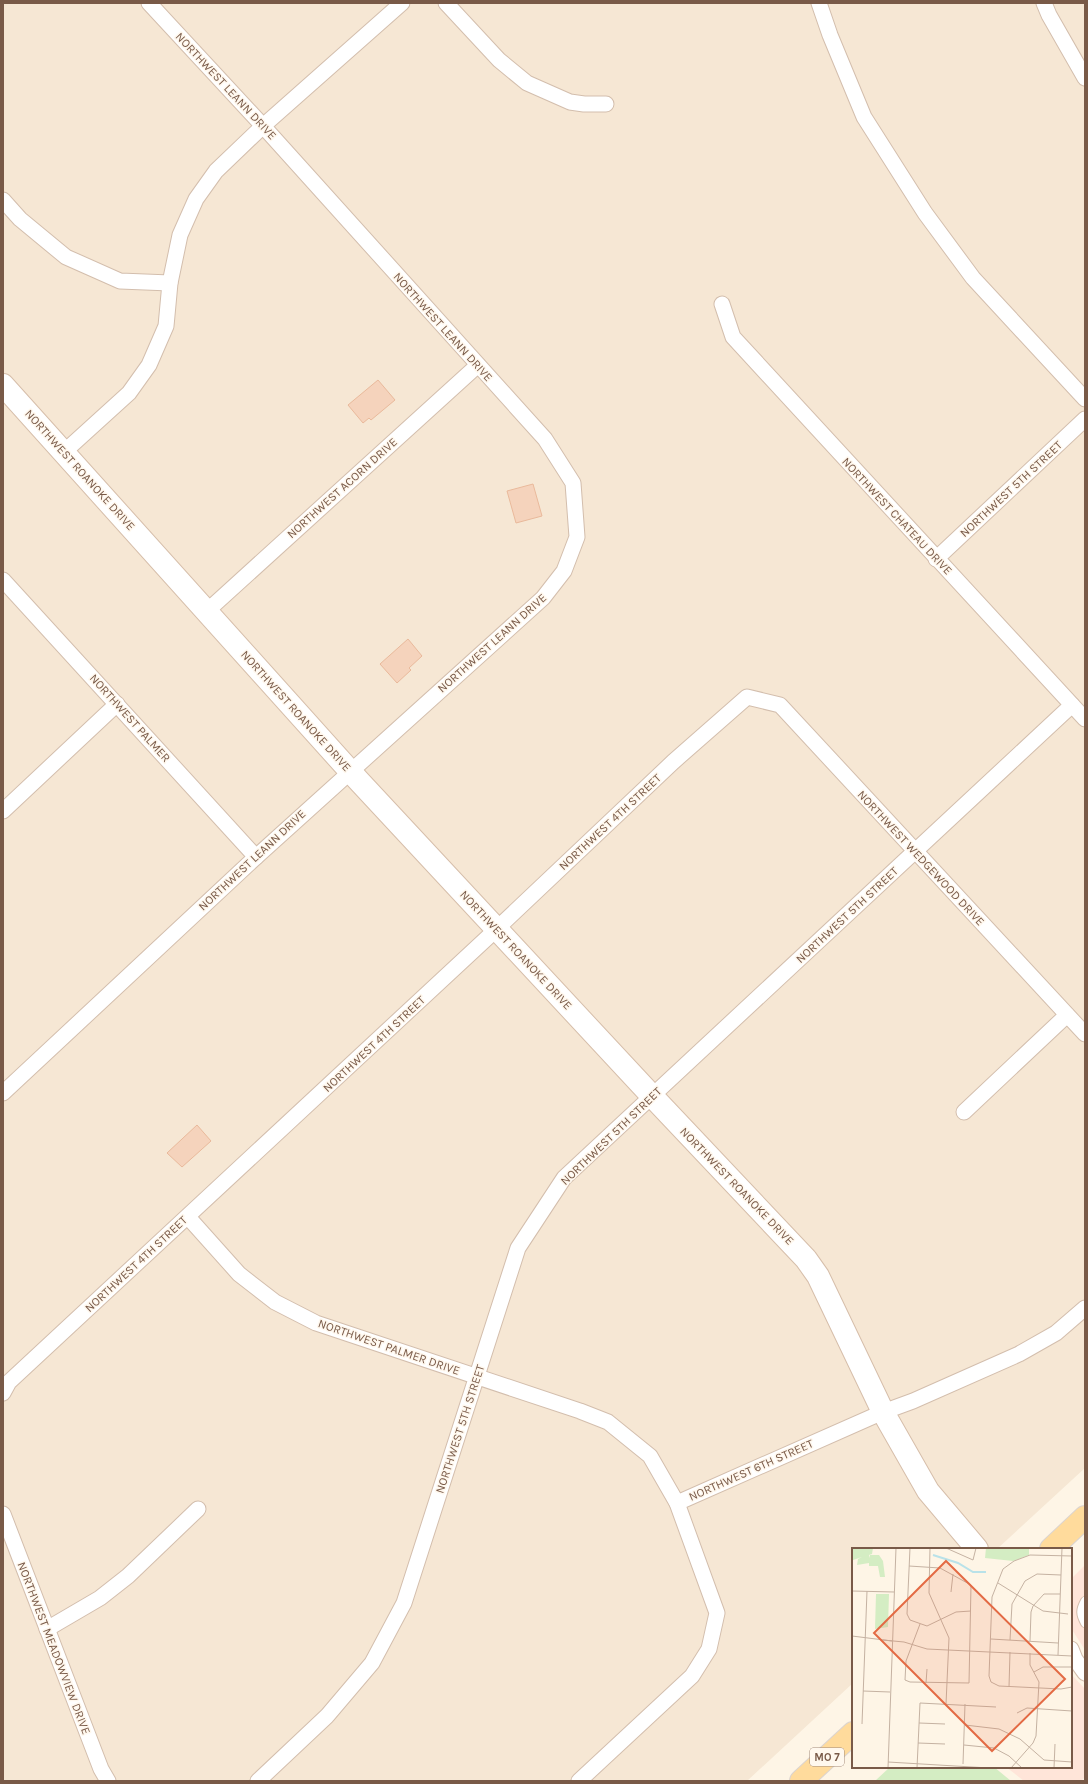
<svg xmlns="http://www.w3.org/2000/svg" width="1088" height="1784" font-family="Karla,sans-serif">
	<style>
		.residential { fill: #f6e7d4 }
		.commercial { fill: #ffe5d9 }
		.green { fill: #d4edc3 }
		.building { fill: #f5d3bc; stroke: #e9b99b }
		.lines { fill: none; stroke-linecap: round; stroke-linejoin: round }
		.lane-casing { stroke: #d3bead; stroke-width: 10 }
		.street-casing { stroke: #d3bead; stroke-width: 17 }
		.secondary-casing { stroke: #d6beaa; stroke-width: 24 }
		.primary-casing { stroke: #dcd4cf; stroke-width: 24 }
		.lane { stroke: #fff; stroke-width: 8 }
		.street { stroke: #fff; stroke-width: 15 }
		.secondary { stroke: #fff; stroke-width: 22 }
		.primary { stroke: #ffdb9c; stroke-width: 22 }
		.labels { text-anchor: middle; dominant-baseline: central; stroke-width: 3; stroke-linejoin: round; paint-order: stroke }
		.shield { fill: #fff8ee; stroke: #a1897a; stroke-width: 1 }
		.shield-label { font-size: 11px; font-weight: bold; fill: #795a48 }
		.street-label { font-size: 12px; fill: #795a48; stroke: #fff8ee }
		.inset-river { fill: none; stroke: #b9e2e9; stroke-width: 2 }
		.inset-road { fill: none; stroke: #c5b2a2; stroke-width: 1 }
		.view { fill: #e36a44; fill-opacity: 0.15; stroke: #e36a44; stroke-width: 2 }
		.inset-edge { fill: none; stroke: #795a48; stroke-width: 2 }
	</style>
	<rect width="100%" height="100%" fill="#fef5e6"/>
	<path class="residential" d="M3,3H1085V1468L997,1549H853V1683L747,1781H3Z"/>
	<g class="commercial">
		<path d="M1085,1565V1650L1071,1628V1579Z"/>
		<path d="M1071,1674L1085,1689V1777L1081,1781H1024L1006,1767H1071Z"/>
	</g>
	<path class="green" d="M890,1767H994L1011,1781H875Z"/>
	<g class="building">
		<path d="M378,380L395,400L371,420L369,418L363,423L348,405Z"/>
		<path d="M533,484L542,516L516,523L507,491Z"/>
		<path d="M408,639L422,656L409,668L411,670L397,683L380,664Z"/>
		<path d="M197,1125L211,1141L182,1167L167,1153Z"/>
	</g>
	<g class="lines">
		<defs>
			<path id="lane" d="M1085,1601C1080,1610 1080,1614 1085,1623"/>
			<g id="street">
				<path d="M446,3L499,60L527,83L570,102L584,104H606"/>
				<path d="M819,3L830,35L864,117L925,213L973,278L1085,399"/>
				<path d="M1044,3L1049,15L1085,78"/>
				<path d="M3,200L20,219L66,257L120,281L170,283"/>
				<path d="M722,304L733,337L1085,719"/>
				<path d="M64,452L129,393L149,365L166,326L170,283L180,235L196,199L216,171L263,126L402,3"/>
				<path d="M936,559L1085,419"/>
				<path d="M3,580L256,857"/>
				<path d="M206,612L478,365"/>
				<path d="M3,811L117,704"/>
				<path d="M3,1093L256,857L543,598L564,571L577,537L573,483L545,439L263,126L149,3"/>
				<path d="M964,1112L1067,1015"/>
				<path d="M188,1217L239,1274L275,1302L316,1323L580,1411L608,1422L650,1456L677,1503L717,1613L709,1649L692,1676L579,1781"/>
				<path d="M3,1393L9,1382L487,938L673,762L747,697L780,705L1085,1034"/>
				<path d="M677,1503L883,1412L913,1401L1019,1354L1056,1333L1085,1308"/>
				<path d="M3,1514L101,1769L108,1781"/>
				<path d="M47,1629L100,1598L128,1576L198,1509"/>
				<path d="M1071,1649L1075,1659L1085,1673"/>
				<path d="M258,1781L327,1716L372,1663L404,1603L518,1248L564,1178L1072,705"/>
			</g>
			<path id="secondary" d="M3,385L358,780L652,1096L806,1259L818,1276L883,1412L928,1491L977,1549"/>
			<g id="primary">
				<path d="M1051,1549L1085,1517"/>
				<path d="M801,1781L853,1733"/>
			</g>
		</defs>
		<use href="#lane" class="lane-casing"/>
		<use href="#street" class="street-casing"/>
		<use href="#secondary" class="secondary-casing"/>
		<use href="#primary" class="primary-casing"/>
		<use href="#lane" class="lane"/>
		<use href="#street" class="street"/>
		<use href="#secondary" class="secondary"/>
		<use href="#primary" class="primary"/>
	</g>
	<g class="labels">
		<rect class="shield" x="810" y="1748" width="34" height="18" rx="3"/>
		<g class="shield-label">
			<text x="827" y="1757">MO 7</text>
		</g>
		<g class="street-label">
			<text transform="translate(226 86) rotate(47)">NORTHWEST LEANN DRIVE</text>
			<text transform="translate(443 327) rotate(48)">NORTHWEST LEANN DRIVE</text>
			<text transform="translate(80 470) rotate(48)">NORTHWEST ROANOKE DRIVE</text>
			<text transform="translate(342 488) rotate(-42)">NORTHWEST ACORN DRIVE</text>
			<text transform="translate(1011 489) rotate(-43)">NORTHWEST 5TH STREET</text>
			<text transform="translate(897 516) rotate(47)">NORTHWEST CHATEAU DRIVE</text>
			<text transform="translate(492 643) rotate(-42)">NORTHWEST LEANN DRIVE</text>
			<text transform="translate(296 711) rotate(48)">NORTHWEST ROANOKE DRIVE</text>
			<text transform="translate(130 718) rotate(48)">NORTHWEST PALMER</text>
			<text transform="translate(610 822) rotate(-43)">NORTHWEST 4TH STREET</text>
			<text transform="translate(921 858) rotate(47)">NORTHWEST WEDGEWOOD DRIVE</text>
			<text transform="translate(252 860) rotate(-43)">NORTHWEST LEANN DRIVE</text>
			<text transform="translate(847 915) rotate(-43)">NORTHWEST 5TH STREET</text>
			<text transform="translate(516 950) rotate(47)">NORTHWEST ROANOKE DRIVE</text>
			<text transform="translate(374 1044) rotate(-43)">NORTHWEST 4TH STREET</text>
			<text transform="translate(611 1136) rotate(-44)">NORTHWEST 5TH STREET</text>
			<text transform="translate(737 1186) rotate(46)">NORTHWEST ROANOKE DRIVE</text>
			<text transform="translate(136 1264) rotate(-43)">NORTHWEST 4TH STREET</text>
			<text transform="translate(389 1347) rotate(19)">NORTHWEST PALMER DRIVE</text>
			<text transform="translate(460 1429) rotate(-72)">NORTHWEST 5TH STREET</text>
			<text transform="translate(751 1470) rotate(-24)">NORTHWEST 6TH STREET</text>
			<text transform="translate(54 1648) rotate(69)">NORTHWEST MEADOWVIEW DRIVE</text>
		</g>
	</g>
	<g transform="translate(852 1548)">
		<rect width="220" height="220" fill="#fef5e6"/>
		<path d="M0,0H21L20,6L17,7V10L18,7H27L31,13L33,29H28L26,18H17V15L5,17L6,11L10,9L1,12L0,30ZM134,0H177V7L161,13L133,10ZM24,46H37L36,79L23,81Z" fill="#d4edc3"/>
		<path class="inset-river" d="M81,7L106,15L121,24H134"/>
		<path class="inset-road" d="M58,0L55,66L58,72L75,78L104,64L119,63M78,0L77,45L97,90L94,156M94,0L121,12L124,0M220,8L178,7L162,13L151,21L140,49L137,128L139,134L147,138L209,141L220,139M57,18L88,20L119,37L117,135L58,134L53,132L54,113L68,76M146,35L191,63L216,66M0,43L42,44M99,44L101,26M0,88L40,93M139,91L206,95M31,92L52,94L75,101L220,108M158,92L160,56L173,33L185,26L209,27M178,93L179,64L181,58L192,46H208M206,107L210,0M182,124L191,119H220M74,135L75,121M157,139L158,104M11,143L38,144M165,165L175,160L220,163M67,175L93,176M10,176L15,43M113,177L147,181L168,191L192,212L220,214M66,195L93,196M112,197L142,200L157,208L170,220M36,214L137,220M111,216L113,156M36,220L44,0M65,220L68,155L144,159M159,220L181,195L184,188L187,134L178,117V105M202,220L203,196"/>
		<path class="view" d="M94,13L213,131L140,203L22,85Z"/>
		<rect width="220" height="220" class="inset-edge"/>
	</g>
	<rect width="1088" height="1784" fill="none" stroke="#795a48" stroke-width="8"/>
</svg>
